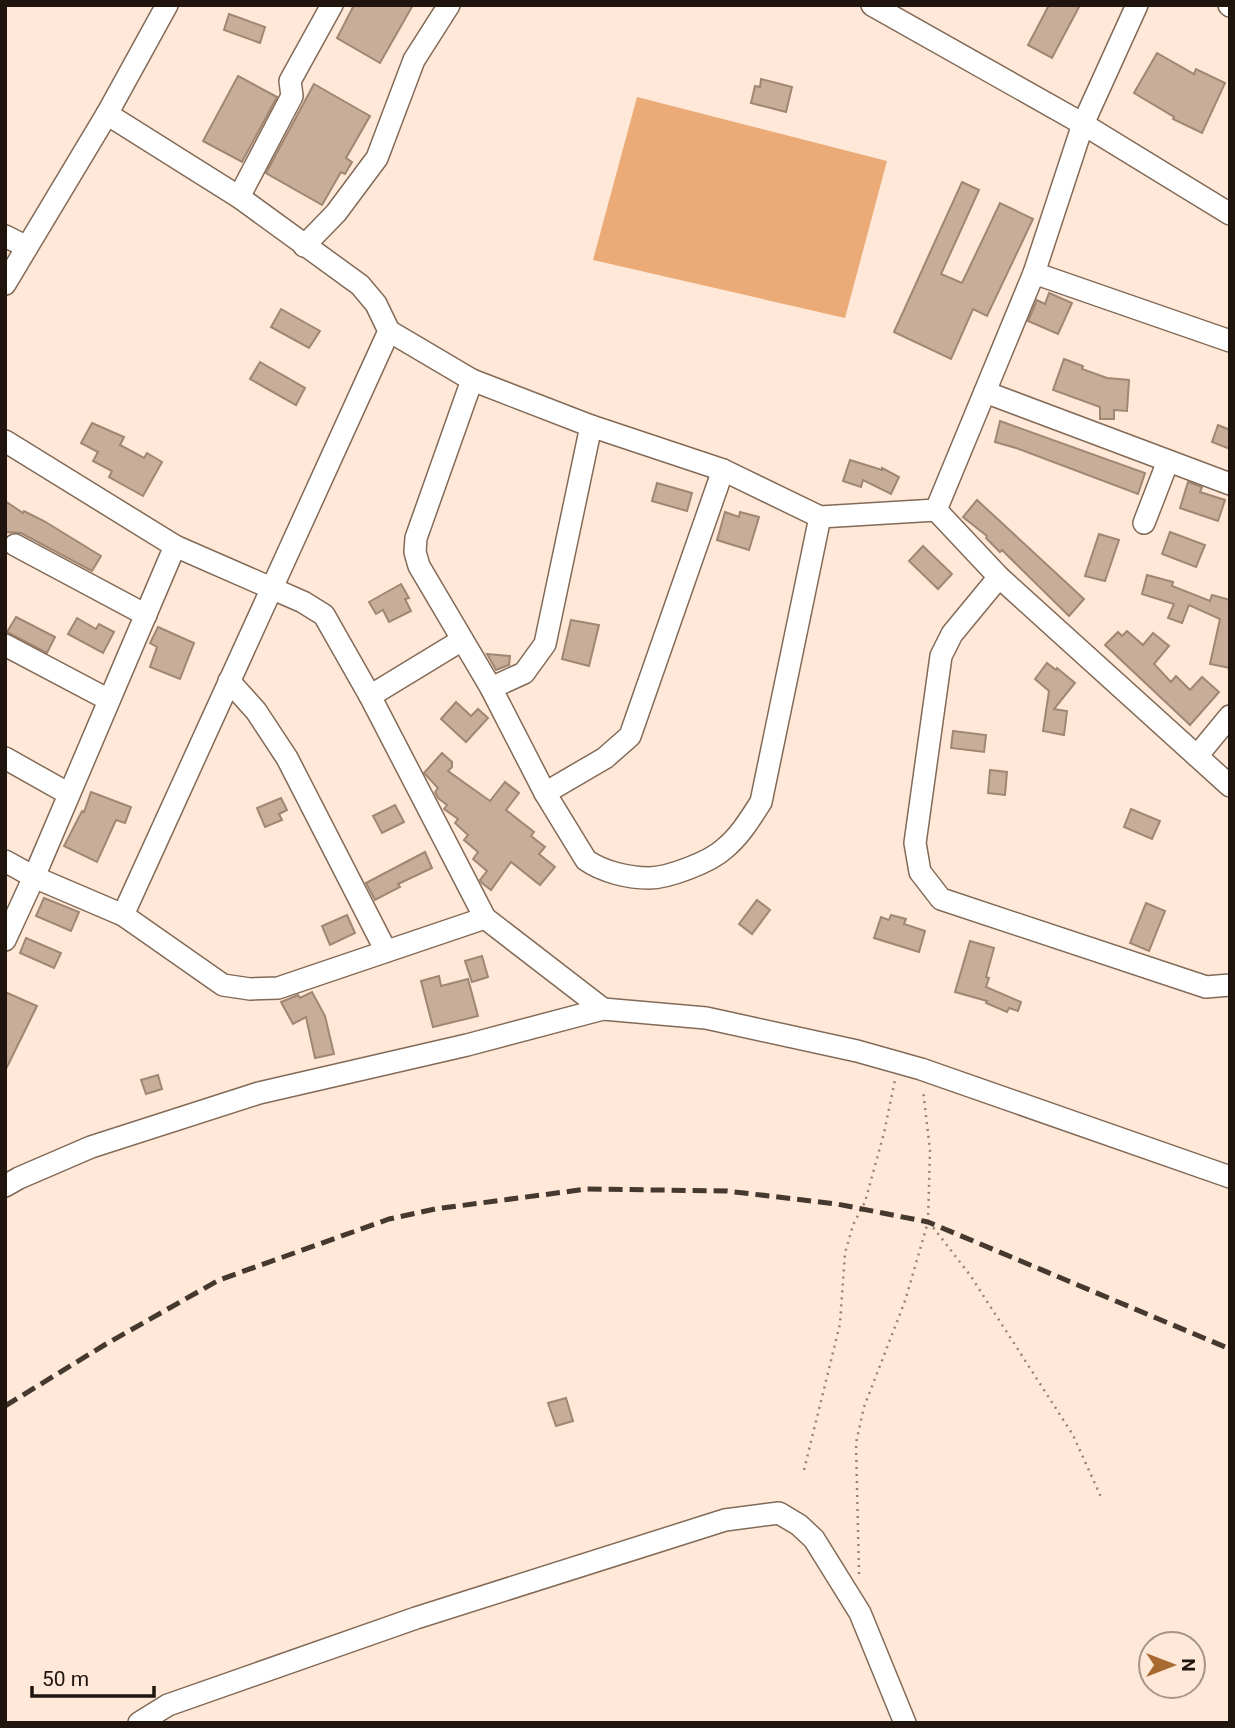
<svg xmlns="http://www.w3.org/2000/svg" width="1235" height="1728" font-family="Roboto,sans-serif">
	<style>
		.green { fill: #eaab78 }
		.building { fill: #c8ad99; stroke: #a08773; stroke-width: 2 }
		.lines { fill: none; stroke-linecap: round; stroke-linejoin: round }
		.minor-casing { stroke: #826a57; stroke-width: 24 }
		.path { stroke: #948377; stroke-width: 2.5; stroke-dasharray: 2 5; stroke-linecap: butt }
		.minor { stroke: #fff; stroke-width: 21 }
		.rail { stroke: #44382f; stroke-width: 5; stroke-dasharray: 14 7; stroke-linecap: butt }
	</style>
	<rect width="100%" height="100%" fill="#ffe8d7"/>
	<path class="green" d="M637,97L887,161L845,318L593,260Z"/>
	<g class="building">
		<path d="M354,5H413L380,63L337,38Z"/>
		<path d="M1049,5H1080L1052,58L1028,45Z"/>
		<path d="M229,14L265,27L260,43L224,30Z"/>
		<path d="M1157,53L1194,74L1196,69L1225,83L1202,133L1173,119L1174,117L1134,93Z"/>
		<path d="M238,76L277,97L242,162L203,141Z"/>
		<path d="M761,79L792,87L786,112L751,103L755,86L760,87Z"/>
		<path d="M314,84L370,116L346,158L352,162L345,174L341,172L322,205L266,173Z"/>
		<path d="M962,182L979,190L941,274L962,283L1000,203L1033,219L987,316L973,309L951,359L894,332Z"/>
		<path d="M1049,293L1072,303L1058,334L1028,321L1037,300L1045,304Z"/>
		<path d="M281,309L320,331L309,348L271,327Z"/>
		<path d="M1064,359L1083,366L1082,369L1107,378L1129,380L1127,411L1114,410V419H1100V407L1053,390Z"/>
		<path d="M260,362L305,388L296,405L250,379Z"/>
		<path d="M1000,421L1145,473L1138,494L1016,448L995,442Z"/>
		<path d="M92,423L124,437L120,445L144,458L147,453L162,462L143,496L109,477L112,471L93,461L98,452L81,443Z"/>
		<path d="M1218,425L1230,430V449L1212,442Z"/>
		<path d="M850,460L882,470V468L899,477L891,494L863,480L861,487L843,481Z"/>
		<path d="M1188,482L1202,487L1200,492L1225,500L1218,521L1180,508Z"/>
		<path d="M657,483L692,493L687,511L652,501Z"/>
		<path d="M977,500L1084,599L1069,616L1002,550L1000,552L986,538L987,536L963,517Z"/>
		<path d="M5,501L23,513L24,511L44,521L101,556L92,571L21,533L5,532Z"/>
		<path d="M725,512L739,517L740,512L759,517L749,550L717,540Z"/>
		<path d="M1170,532L1205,545L1196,567L1162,554Z"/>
		<path d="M1099,534L1119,540L1105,581L1085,576Z"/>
		<path d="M923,546L952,574L938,589L909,561Z"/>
		<path d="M1147,575L1173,582L1172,586L1210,601L1212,595L1230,600V668L1210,664L1220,619L1189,605L1182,623L1168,618L1174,604L1142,594Z"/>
		<path d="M401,584L409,598L405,599L411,611L389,622L383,610L376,614L369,602Z"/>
		<path d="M16,617L55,637L47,653L7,632Z"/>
		<path d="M77,618L96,629L99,624L114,632L103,653L68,634Z"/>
		<path d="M571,620L599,625L589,666L562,659Z"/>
		<path d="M158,627L194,643L180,679L150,667L157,647L150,643Z"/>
		<path d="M1127,631L1143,645L1153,633L1169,646L1154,664L1171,682L1176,676L1190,690L1202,677L1219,692L1190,725L1105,645L1118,632L1122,636Z"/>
		<path d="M487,654L510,656L509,665L496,670Z"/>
		<path d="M1047,663L1056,670L1057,668L1075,683L1054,709L1067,711L1064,735L1043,731L1049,691L1035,679Z"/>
		<path d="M456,702L471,716L478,709L488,718L466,742L441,719Z"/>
		<path d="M953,731L986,735L984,752L951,748Z"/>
		<path d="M442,753L452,762V767L448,771L490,801L505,782L519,793L506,810L534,832L531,836L545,847L539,854L555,867L540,885L511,862L491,890L482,883L480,880L487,871L473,859L478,852L464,840L468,835L455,823L458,819L444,809L447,805L438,798L435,792L438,788L424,773Z"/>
		<path d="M990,770L1007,772L1005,795L988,793Z"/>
		<path d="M91,792L131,807L125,823L116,820L97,862L64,846L82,811L84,812Z"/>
		<path d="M281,798L287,810L279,814L282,820L265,827L257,808Z"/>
		<path d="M395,805L404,822L382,833L373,816Z"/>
		<path d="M1131,809L1160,821L1152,839L1124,827Z"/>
		<path d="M425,852L432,868L398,884L400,887L375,900L366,883Z"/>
		<path d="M44,898L79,912L71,931L36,916Z"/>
		<path d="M757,900L770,910L752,934L739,924Z"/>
		<path d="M1146,903L1165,911L1149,951L1130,943Z"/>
		<path d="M347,915L355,933L330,945L322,926Z"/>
		<path d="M891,915L906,919L904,924L925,931L919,952L874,938L881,917L889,920Z"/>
		<path d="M26,938L61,953L54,968L20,953Z"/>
		<path d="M970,941L994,948L986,977L989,978L986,987L1021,1002L1018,1011L1009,1008L1007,1012L986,1003L987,1001L955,992Z"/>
		<path d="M482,956L488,977L472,982L465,961Z"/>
		<path d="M439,976L441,986L468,979L478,1016L433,1027L421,981Z"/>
		<path d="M5,992L37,1006L5,1071Z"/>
		<path d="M312,992L325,1016L334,1054L315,1058L306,1017L293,1024L281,1002L298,995L300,998Z"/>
		<path d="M158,1075L162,1089L146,1094L141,1080Z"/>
		<path d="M566,1398L573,1421L556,1426L548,1403Z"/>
	</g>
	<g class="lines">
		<defs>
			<g id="minor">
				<path d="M872,5L1083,124L1230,214"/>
				<path d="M1229,5L1230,6"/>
				<path d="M107,114L239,197L360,285L376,304L389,331L123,915"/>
				<path d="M239,197L292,96L290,81L332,5"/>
				<path d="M5,236L27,247"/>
				<path d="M304,246L336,213L377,158L414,60L449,5"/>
				<path d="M1034,273L1230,341"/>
				<path d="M5,284L107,114L167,5"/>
				<path d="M389,331L472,380L591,426L723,470L820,517L936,510L1034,273L1083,124L1137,5"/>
				<path d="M472,380L416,538L415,552L419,566L491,688L545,793L586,860C603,872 629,878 649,878C668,878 710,862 724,849C740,836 750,819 761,802L820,517"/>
				<path d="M985,392L1230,484"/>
				<path d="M5,441L175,546"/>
				<path d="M936,510L999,577L1230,786"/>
				<path d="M1144,523L1168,461"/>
				<path d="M15,545L146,615"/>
				<path d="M175,546L303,602L324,615L370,696L485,918L278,988L250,989L223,985L123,915L34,877Z"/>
				<path d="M999,577L952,634L941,656L915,843L920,872L941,899L1206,987L1230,985"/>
				<path d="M5,645L109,700"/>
				<path d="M229,681L256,711L287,758L386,951"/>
				<path d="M491,688L524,673L545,644L591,426"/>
				<path d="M370,696L462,640"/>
				<path d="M1197,756L1230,716"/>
				<path d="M5,758L69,794"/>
				<path d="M545,793L605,758L630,736L723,470"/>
				<path d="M5,861L34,877L5,940"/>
				<path d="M485,918L603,1009"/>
				<path d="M5,1186L19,1178L91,1147L259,1093L467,1045L603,1009L706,1018L857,1051L921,1069L1230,1177"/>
				<path d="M139,1723L168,1705L416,1618L725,1520L779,1513L799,1525L814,1539L860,1613L905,1723"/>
			</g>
		</defs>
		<use href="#minor" class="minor-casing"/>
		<g class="path">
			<path d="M929,1222L970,1275L1073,1435L1101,1497"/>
			<path d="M804,1470L840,1324L845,1253L853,1225L865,1202L884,1133L895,1080"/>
			<path d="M859,1574L856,1443L864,1407L905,1301L928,1222L930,1150L923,1090"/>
		</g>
		<use href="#minor" class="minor"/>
		<path class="rail" d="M5,1406L106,1344L219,1280L389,1219L435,1209L587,1189L727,1191L837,1204L928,1222L1230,1349"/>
	</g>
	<rect width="1235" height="1728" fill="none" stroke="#1f150e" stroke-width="14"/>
	<g transform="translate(1172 1665) rotate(90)"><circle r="33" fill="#ffe8d7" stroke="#a59487" stroke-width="2"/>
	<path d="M0-5L12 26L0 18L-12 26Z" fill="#a96a31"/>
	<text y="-10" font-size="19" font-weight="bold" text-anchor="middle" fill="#1f150e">N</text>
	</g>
	<path d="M32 1686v10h122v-10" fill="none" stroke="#1f150e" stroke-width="3.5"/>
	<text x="42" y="1686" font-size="21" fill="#1f150e" stroke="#ffe8d7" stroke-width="5" paint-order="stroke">50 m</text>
</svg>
